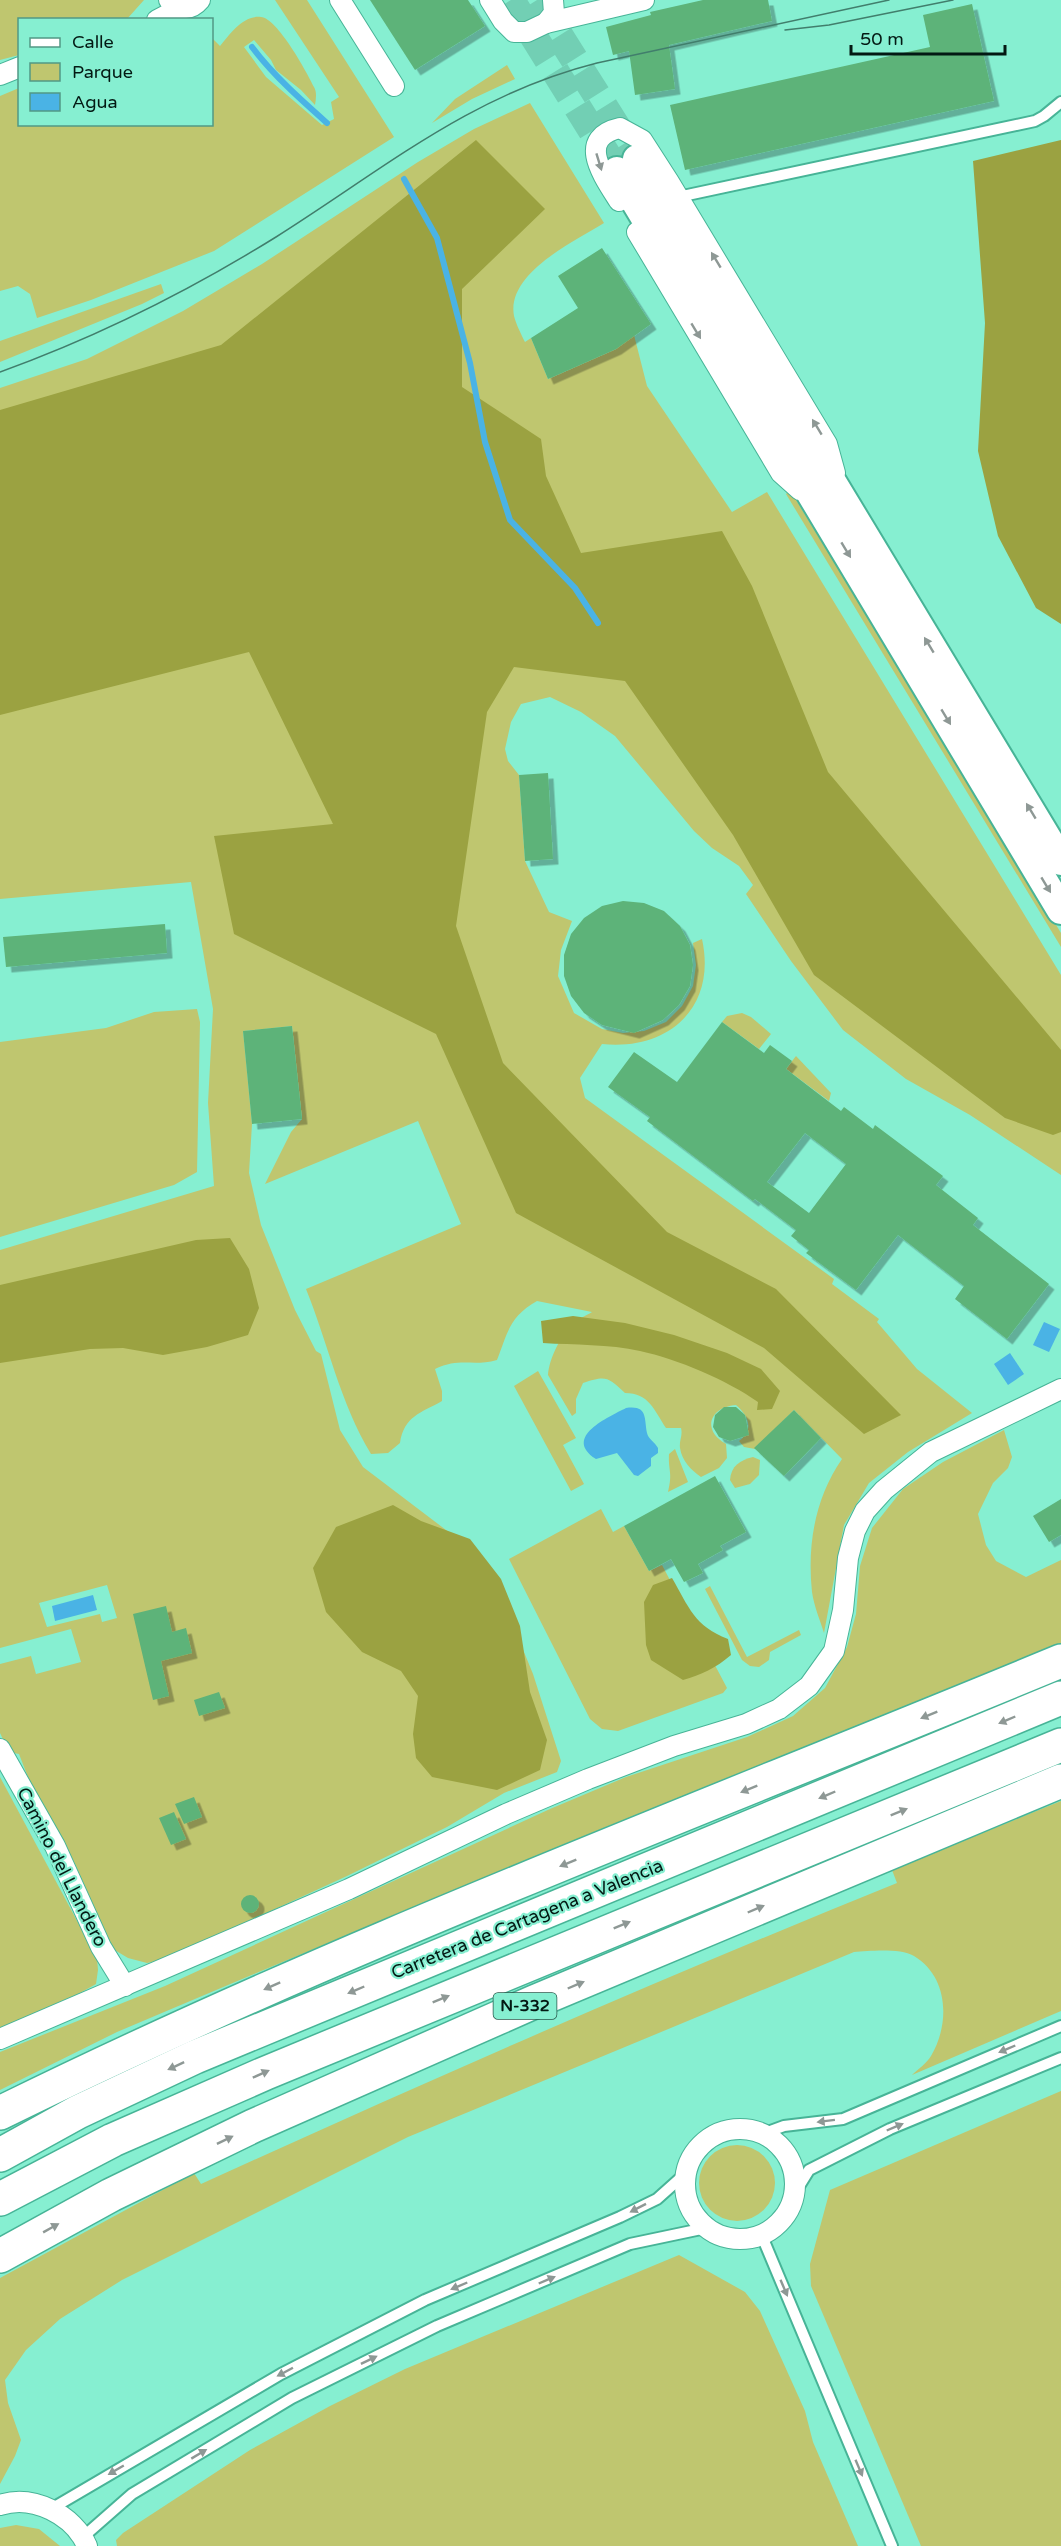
<svg xmlns="http://www.w3.org/2000/svg" width="1061" height="2546" font-family="'Varela Round',sans-serif">
	<style>
		.green { fill: #bfc66f; fill-rule: evenodd }
		.forest { fill: #9ba241 }
		.water { fill: #4ab3e5 }
		.lines { fill: none; stroke-linecap: round; stroke-linejoin: round }
		.stream { stroke: #4ab3e5; stroke-width: 6 }
		.building { fill: #5db379; fill-rule: evenodd; filter: url(#shadow) }
		.secondary-tunnel { stroke: #72cfb4; stroke-width: 28; stroke-dasharray: 28 14; stroke-linecap: butt }
		.lane-casing { stroke: #47b497; stroke-width: 14 }
		.street-casing { stroke: #47b497; stroke-width: 22 }
		.secondary-casing { stroke: #47b497; stroke-width: 32 }
		.highway-casing { stroke: #47b497; stroke-width: 36 }
		.lane { stroke: #fff; stroke-width: 10 }
		.street { stroke: #fff; stroke-width: 20 }
		.secondary { stroke: #fff; stroke-width: 28 }
		.highway { stroke: #fff; stroke-width: 33 }
		.tram { stroke: #417e6c; stroke-width: 1.5 }
		.oneway { fill: #8e9895 }
		.labels { text-anchor: middle; dominant-baseline: central; stroke-width: 4.5; stroke-linejoin: round; paint-order: stroke }
		.shield { fill: #86efd1; stroke: #2a594c; stroke-width: 1.5 }
		.shield-label { font-size: 16px; font-weight: bold; fill: #031913 }
		.street-label { font-size: 18px; fill: #031913; stroke: #86efd1 }
	</style>
	<defs>
		<filter id="shadow"><feDropShadow dx="5.5" dy="5.5" stdDeviation="0" flood-color="#0004"/></filter>
	</defs>
	<rect width="100%" height="100%" fill="#86efd1"/>
	<g class="green">
		<path d="M0,0H144L127,19L20,20L19,55L0,60Z"/>
		<path d="M275,0H307L394,137L214,251L91,300L37,318L30,294L18,286L0,291V96L19,88L20,124H212V38L220,46C230,34 243,15 261,17C277,18 307,72 314,87C317,92 316,99 315,105L301,90L276,70L271,60L254,40L244,47L266,77L322,125L334,119L331,102L339,97Z"/>
		<path d="M507,65L515,79L472,99L432,123L455,99Z"/>
		<path d="M530,103L604,223C575,241 506,273 514,316C516,324 521,334 525,342L531,338L548,379L616,349L634,335L647,386L732,512L767,492L1061,975V1175L970,1115L906,1079L843,1030L791,961L746,894L753,885L739,866L712,848L694,831L615,736L581,712L550,697L521,704L511,722L505,749L508,761L519,775L525,861L549,912L572,921L561,950L558,976L574,1013L602,1029L623,1033L644,1031L666,1022L682,1006L693,986L696,965L693,943L702,939C717,1007 669,1051 602,1044L580,1078L585,1098L834,1279L832,1284L879,1319L877,1322L917,1369L972,1413L908,1452L869,1483L844,1525L824,1633C820,1620 814,1606 812,1592C807,1545 815,1498 842,1459L794,1410L755,1449L744,1447L739,1441C755,1430 748,1415 736,1405C710,1407 701,1430 726,1444L727,1458L719,1468L701,1477C691,1470 682,1461 680,1448C679,1440 683,1436 681,1428H666C654,1410 649,1393 625,1393C608,1377 606,1375 583,1383L576,1399V1413L572,1416L548,1375C549,1359 561,1335 572,1324C577,1319 586,1316 592,1312L537,1301C509,1317 508,1332 497,1360C472,1367 461,1357 435,1369L442,1391V1401C421,1413 404,1416 400,1443L388,1453L371,1454C340,1403 328,1343 306,1289L461,1224L418,1121L265,1184L291,1132L302,1119L292,1026L243,1031L252,1124L249,1173L261,1225L295,1310L316,1351L321,1354L340,1430L363,1467L471,1549L499,1591L533,1674L561,1761L557,1772L504,1793L447,1827L347,1876L166,1959L147,1963L128,1958L113,1949L75,1864L54,1823L33,1790L19,1754L9,1752L0,1733V1664L31,1656L36,1674L81,1662L71,1629L0,1648V1250L214,1186L208,1103L213,1009L191,882L0,899V388L87,359L183,311L262,264L418,162L474,129ZM107,1585L117,1618L102,1622L100,1614L47,1627L39,1603Z"/>
		<path d="M161,284L164,293L142,304L0,362V341Z"/>
		<path d="M790,490L1061,933V947L786,494Z"/>
		<path d="M197,1009L200,1022L197,1172L174,1185L0,1237V1042L106,1028L154,1012Z"/>
		<path d="M742,1013L751,1017L771,1034L759,1049L722,1022L727,1016Z"/>
		<path d="M796,1056L831,1093L829,1101L786,1069Z"/>
		<path d="M538,1371L576,1438L563,1445L584,1484L571,1491L514,1386Z"/>
		<path d="M1004,1430L1012,1457L1008,1468L993,1483L978,1514L986,1545L996,1561L1026,1577L1061,1560V1643L594,1832L254,1974L117,2032L0,2090V2052L165,1986L550,1809L626,1777L747,1737L793,1716L825,1688L847,1647L856,1614L860,1566L872,1528L903,1489L943,1462Z"/>
		<path d="M675,1449L688,1482L668,1492C673,1472 668,1471 669,1454Z"/>
		<path d="M753,1457L760,1460L759,1475L750,1484L735,1488L730,1480C731,1466 740,1460 753,1457Z"/>
		<path d="M601,1509L613,1532L624,1526L649,1571L662,1565L727,1688L723,1693L618,1731L602,1729L590,1719L509,1559Z"/>
		<path d="M710,1586L747,1657L799,1630L801,1635L770,1652L769,1660L759,1667L750,1666L742,1660L705,1589Z"/>
		<path d="M0,1777L97,1958L98,1970L96,1984L80,1993L0,2028Z"/>
		<path d="M1061,1801V2011L912,2075C918,2069 927,2063 931,2056C950,2024 949,1977 914,1956C900,1948 870,1951 854,1952L408,2137L122,2280L60,2319L26,2350L5,2380L8,2403L21,2440L15,2456L0,2484V2278L194,2173L201,2184C431,2079 662,1978 897,1883L892,1870Z"/>
		<path d="M1061,2091V2546H921L811,2286L810,2264L830,2190Z"/>
		<circle cx="737" cy="2183" r="38"/>
		<path d="M679,2255L745,2292L760,2311L805,2411L813,2442L858,2546H117L116,2540L123,2533L250,2450L330,2406L405,2369Z"/>
		<path d="M16,2525L39,2529L60,2546H0V2528Z"/>
	</g>
	<g class="forest">
		<path d="M476,140L545,209L462,289V387L541,439L546,476L581,553L722,531L752,586L828,772L1061,1050V1132L1053,1135L1005,1118L814,975L733,835L625,681L514,667L487,712L456,926L503,1063L667,1232L776,1289L901,1415L864,1434L764,1348L516,1213L436,1034L234,934L214,836L333,824L249,652L0,715V410L221,345Z"/>
		<path d="M1061,140V624L1036,608L998,536L978,451L985,323L973,161Z"/>
		<path d="M230,1238L249,1269L259,1308L248,1335L207,1347L163,1355L123,1348L90,1349L0,1363V1285L196,1240Z"/>
		<path d="M573,1316L625,1323L674,1335L727,1353L761,1369L780,1391L772,1409L757,1410L758,1402C727,1380 677,1359 640,1351C609,1344 574,1345 543,1343L541,1321Z"/>
		<path d="M393,1505L421,1521L470,1539L501,1579L520,1626L530,1692L547,1740L540,1770L497,1790L432,1777L416,1758L413,1734L418,1696L401,1671L362,1652L326,1612L313,1568L336,1527Z"/>
		<path d="M672,1578C689,1607 694,1626 728,1639L731,1655C716,1668 701,1675 683,1680L651,1660L646,1645L644,1602L653,1585Z"/>
	</g>
	<g class="water">
		<path d="M1044,1322L1060,1329L1049,1352L1033,1345Z"/>
		<path d="M1010,1353L1024,1374L1008,1385L994,1364Z"/>
		<path d="M626,1408C648,1405 644,1418 647,1433C648,1439 655,1442 658,1448V1453L651,1458V1466L638,1476L634,1475L617,1453L596,1459C562,1437 609,1417 626,1408Z"/>
		<path d="M93,1595L97,1610L55,1621L52,1606Z"/>
	</g>
	<g class="lines">
		<g class="stream">
			<path d="M252,47C274,76 300,99 327,123"/>
			<path d="M404,179L437,238L470,363L485,442L510,520L575,588L598,623"/>
		</g>
	</g>
	<g class="building">
		<path d="M370,0H468L485,26L415,70Z"/>
		<path d="M703,0H768L772,21L669,45L675,89L635,95L629,51L613,55L606,27L651,15L650,12Z"/>
		<path d="M972,4L994,101L685,170L670,105L930,47L923,15Z"/>
		<path d="M602,248L651,324L616,349L548,379L531,338L578,308L558,276Z"/>
		<path d="M548,773L553,859L525,861L519,775Z"/>
		<path d="M623,901L644,903L664,911L680,926L690,945L693,965L690,986L679,1005L663,1020L634,1033L602,1025L584,1013L571,996L564,976V955L571,934L584,918L602,906Z"/>
		<path d="M165,924L167,953L6,967L3,937Z"/>
		<path d="M722,1022L764,1053L770,1045L792,1061L786,1069L841,1111L844,1107L873,1129L875,1125L943,1176L936,1185L978,1218L973,1225L1049,1284L1007,1339L955,1299L964,1286L898,1235L856,1290L806,1253L809,1250L791,1236L796,1230L755,1199L753,1201L647,1121L650,1117L608,1087L634,1052L677,1082ZM805,1133L846,1164L809,1213L767,1182Z"/>
		<path d="M292,1026L302,1119L252,1124L243,1031Z"/>
		<path d="M724,1407H736L745,1415L749,1435L730,1441L719,1437L713,1427L715,1415Z"/>
		<path d="M794,1410L821,1438L784,1476L754,1448Z"/>
		<path d="M715,1476L746,1532L720,1546L723,1550L698,1564L703,1573L684,1582L671,1559L649,1571L624,1526Z"/>
		<path d="M1061,1499V1535L1049,1542L1033,1516Z"/>
		<path d="M166,1606L172,1632L186,1628L192,1653L161,1661L169,1696L153,1700L133,1614Z"/>
		<path d="M219,1692L225,1708L199,1716L194,1700Z"/>
		<path d="M194,1797L202,1817L184,1824L175,1804Z"/>
		<path d="M174,1812L186,1839L171,1845L159,1818Z"/>
		<circle cx="250" cy="1904" r="9"/>
	</g>
	<g class="lines">
		<g class="secondary-tunnel">
			<path d="M511,0L617,171"/>
			<path d="M537,0L637,159"/>
		</g>
		<defs>
			<g id="lane">
				<path d="M678,197L1035,121L1044,116L1061,102"/>
				<path d="M765,2133L784,2126L843,2119L1061,2026"/>
				<path d="M796,2191L809,2170L890,2129L1061,2058"/>
				<path d="M761,2234L892,2546"/>
				<path d="M51,2509L281,2374L425,2300L620,2217L657,2199L685,2174"/>
				<path d="M83,2537L132,2494L292,2398L437,2326L630,2244L706,2228"/>
			</g>
			<g id="street">
				<path d="M169,0C178,11 191,11 200,0"/>
				<path d="M340,0L394,86"/>
				<path d="M490,0L503,21L514,32H527L546,23L644,0"/>
				<path d="M157,20L180,8"/>
				<path d="M546,23L554,13L553,0"/>
				<path d="M0,75L20,67"/>
				<path d="M619,201C604,177 575,138 620,128L642,140L669,182L827,444L835,473"/>
				<path d="M637,232L781,473L800,490"/>
				<path d="M0,1749L55,1846L101,1947L125,1986"/>
				<path d="M0,2039L349,1889L506,1814L588,1779L674,1746L746,1724L779,1709L809,1686L834,1651L843,1610L848,1558L855,1531L865,1511L884,1490L931,1452L1061,1389"/>
				<circle cx="740" cy="2184" r="55"/>
				<path d="M0,2505C33,2494 74,2515 87,2546"/>
			</g>
			<g id="secondary">
				<path d="M637,159L1061,861"/>
				<path d="M617,171L1061,910"/>
			</g>
			<g id="highway">
				<path d="M0,2113C345,1943 706,1808 1061,1661"/>
				<path d="M0,2155L78,2112L195,2057L1061,1698"/>
				<path d="M0,2199L113,2140L266,2073L1061,1745"/>
				<path d="M0,2256L111,2195L253,2126L534,2002L1061,1781"/>
			</g>
		</defs>
		<use href="#lane" class="lane-casing"/>
		<use href="#street" class="street-casing"/>
		<use href="#secondary" class="secondary-casing"/>
		<use href="#highway" class="highway-casing"/>
		<use href="#lane" class="lane"/>
		<use href="#street" class="street"/>
		<use href="#secondary" class="secondary"/>
		<use href="#highway" class="highway"/>
		<g class="tram">
			<path d="M785,30L829,25L953,0"/>
			<path d="M0,372C97,337 189,291 276,237C384,169 470,95 597,63L889,0"/>
		</g>
	</g>
	<defs><path id="oneway-solid" d="M-6-.8H1V-3.2L6.5 0L1 3.2V.8H-6Z" transform="scale(1.5)"/></defs>
	<g class="oneway">
		<use href="#oneway-solid" transform="translate(599 162) rotate(73)"/>
		<use href="#oneway-solid" transform="translate(716 260) rotate(-121)"/>
		<use href="#oneway-solid" transform="translate(696 331) rotate(59)"/>
		<use href="#oneway-solid" transform="translate(817 427) rotate(-121)"/>
		<use href="#oneway-solid" transform="translate(846 550) rotate(59)"/>
		<use href="#oneway-solid" transform="translate(929 645) rotate(-121)"/>
		<use href="#oneway-solid" transform="translate(946 717) rotate(59)"/>
		<use href="#oneway-solid" transform="translate(1031 811) rotate(-121)"/>
		<use href="#oneway-solid" transform="translate(1046 885) rotate(59)"/>
		<use href="#oneway-solid" transform="translate(929 1715) rotate(158)"/>
		<use href="#oneway-solid" transform="translate(1007 1720) rotate(157)"/>
		<use href="#oneway-solid" transform="translate(749 1789) rotate(158)"/>
		<use href="#oneway-solid" transform="translate(827 1795) rotate(157)"/>
		<use href="#oneway-solid" transform="translate(899 1812) rotate(-22)"/>
		<use href="#oneway-solid" transform="translate(568 1863) rotate(158)"/>
		<use href="#oneway-solid" transform="translate(756 1909) rotate(-23)"/>
		<use href="#oneway-solid" transform="translate(622 1925) rotate(-22)"/>
		<use href="#oneway-solid" transform="translate(576 1985) rotate(-23)"/>
		<use href="#oneway-solid" transform="translate(272 1986) rotate(156)"/>
		<use href="#oneway-solid" transform="translate(356 1990) rotate(157)"/>
		<use href="#oneway-solid" transform="translate(441 1999) rotate(-22)"/>
		<use href="#oneway-solid" transform="translate(1007 2049) rotate(157)"/>
		<use href="#oneway-solid" transform="translate(176 2066) rotate(155)"/>
		<use href="#oneway-solid" transform="translate(261 2074) rotate(-24)"/>
		<use href="#oneway-solid" transform="translate(826 2121) rotate(173)"/>
		<use href="#oneway-solid" transform="translate(895 2127) rotate(-23)"/>
		<use href="#oneway-solid" transform="translate(225 2140) rotate(-26)"/>
		<use href="#oneway-solid" transform="translate(638 2208) rotate(153)"/>
		<use href="#oneway-solid" transform="translate(51 2228) rotate(-29)"/>
		<use href="#oneway-solid" transform="translate(547 2280) rotate(-23)"/>
		<use href="#oneway-solid" transform="translate(459 2286) rotate(157)"/>
		<use href="#oneway-solid" transform="translate(784 2288) rotate(67)"/>
		<use href="#oneway-solid" transform="translate(369 2360) rotate(-26)"/>
		<use href="#oneway-solid" transform="translate(285 2372) rotate(152)"/>
		<use href="#oneway-solid" transform="translate(199 2454) rotate(-31)"/>
		<use href="#oneway-solid" transform="translate(859 2468) rotate(67)"/>
		<use href="#oneway-solid" transform="translate(116 2470) rotate(150)"/>
	</g>
	<g class="labels">
		<rect class="shield" x="493.5" y="1993" width="63" height="26" rx="4.5"/>
		<g class="shield-label">
			<text x="525" y="2006">N-332</text>
		</g>
		<g class="street-label">
			<text transform="translate(62 1867) rotate(63)">Camino del Llandero</text>
			<text transform="translate(527 1919) rotate(-22)">Carretera de Cartagena a Valencia</text>
		</g>
	</g>
	<rect x="18" y="18" width="195" height="108" fill="#86efd1" stroke="#529985" stroke-width="1.5"/>
	<rect x="30" y="38" width="30" height="9" fill="#ffffff" stroke="#529985" stroke-width="1.5"/>
	<text x="72" y="48" font-size="18" fill="#031913">Calle</text>
	<rect x="30" y="63" width="30" height="18" fill="#bfc66f" stroke="#529985" stroke-width="1.5"/>
	<text x="72" y="78" font-size="18" fill="#031913">Parque</text>
	<rect x="30" y="93" width="30" height="18" fill="#4ab3e5" stroke="#529985" stroke-width="1.5"/>
	<text x="72" y="108" font-size="18" fill="#031913">Agua</text>
	<path d="M851 45v9h154v-9" fill="none" stroke="#031913" stroke-width="3"/>
	<text x="860" y="45" font-size="18" fill="#031913" stroke="#86efd1" stroke-width="4.5" paint-order="stroke">50 m</text>
</svg>
